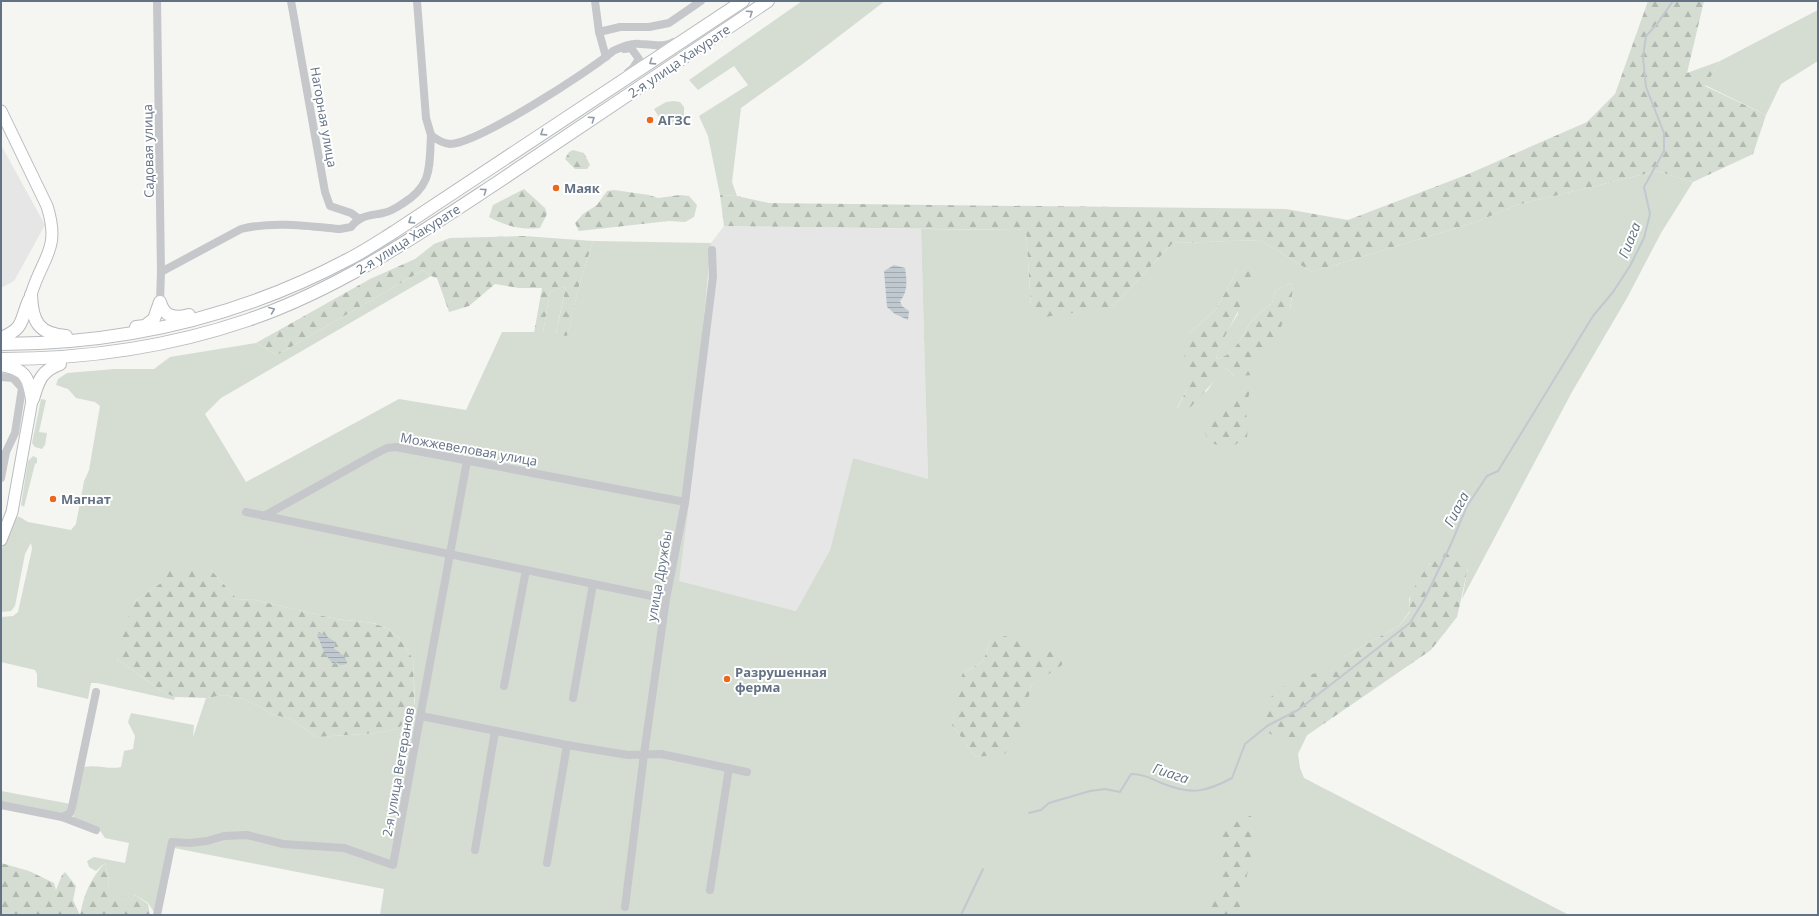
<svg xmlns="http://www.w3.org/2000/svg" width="1819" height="916" font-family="'Open Sans',sans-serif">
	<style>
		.built { fill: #e5e6e5 }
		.grass { fill: #d5ddd2; fill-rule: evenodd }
		.forest { fill: url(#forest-firs); fill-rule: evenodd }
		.water { fill: url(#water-rules) }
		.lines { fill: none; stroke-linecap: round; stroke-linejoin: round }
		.stream { stroke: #c0c9cf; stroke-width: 2 }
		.secondary-casing { stroke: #b9bcc1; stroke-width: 13 }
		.primary-casing { stroke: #b7babe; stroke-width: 14 }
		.street { stroke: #c5c7cb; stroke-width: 8 }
		.secondary { stroke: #fff; stroke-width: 11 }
		.primary { stroke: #fff; stroke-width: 12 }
		.oneway { stroke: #929ca9 }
		.poi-dot { fill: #ea671d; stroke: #fff; stroke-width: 1.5 }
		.labels { text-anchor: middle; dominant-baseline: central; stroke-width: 4; stroke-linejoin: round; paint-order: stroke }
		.street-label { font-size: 13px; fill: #637184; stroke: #fff }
		.poi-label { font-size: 13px; font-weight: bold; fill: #637184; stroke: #fff; text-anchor: start }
		.water-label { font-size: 14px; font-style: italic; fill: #5f7381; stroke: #fff }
	</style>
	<defs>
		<pattern id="forest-firs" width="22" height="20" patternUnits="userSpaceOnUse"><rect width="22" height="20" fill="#d5ddd2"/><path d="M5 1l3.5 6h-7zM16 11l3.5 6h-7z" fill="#b0b8b0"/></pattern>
		<pattern id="water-rules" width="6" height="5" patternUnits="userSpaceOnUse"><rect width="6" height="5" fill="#c0c9cf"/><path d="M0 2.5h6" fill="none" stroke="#a0a8ae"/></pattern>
	</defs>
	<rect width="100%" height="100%" fill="#f5f5f1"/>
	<g class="built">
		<path d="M1,145L45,225L14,281L1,288Z"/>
		<path d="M724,226L921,229L928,480L853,458L830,550L796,611L670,579L696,401L711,243Z"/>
	</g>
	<g class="grass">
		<path d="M802,1H885L804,63L741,108L732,182L737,196L720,195L708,136L699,116L748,85L734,66L698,90L689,80Z"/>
		<path d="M1818,10V61L1781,84L1766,115L1705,85L1720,61Z"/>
		<path d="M674,101L680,102L684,107V116L665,127L654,109L666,102Z"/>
		<path d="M1657,171L1693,182L1661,233L1627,298L1572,392L1462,599L1468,568L1430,563L1409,599L1410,611L1399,626L1345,656L1298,754L1300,768L1304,778L1569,915H380L384,889L169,847L154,912L148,903L135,895L127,906L108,889L109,880L105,863L96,871L89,867L87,861L94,857L125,863L129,843L105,838L97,826L73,818L84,767C96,764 109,770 121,767L124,751L133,749L135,736L128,722L131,713L194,725L193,737L206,698L225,695L243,699L259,706L271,714L291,719L317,737L377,733L397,729L415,704L413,659L400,639L389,629L374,623L336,619L251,599L238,600L210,569L161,583L134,602L117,659L163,692L175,697L174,700L97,683H91L88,699L37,687V674L35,670L1,662V617L13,616L18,612L32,549L31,543L25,554L15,606L11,611L1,612V551L14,520L17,517H20L28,522L71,530L76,524L84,481L89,470L100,406L95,402L76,398L68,389L56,385L58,379L67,373L114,369H154L170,357L256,343L277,355L423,270L431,276L221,398L205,414L246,482L399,399L466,410L502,332H543L550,292L566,286L556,333L567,335L579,286L593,241L711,243L696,401L687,464L694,465L679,581L796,611L830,550L853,458L928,479L921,229L1026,230L1031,307H1112L1173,243L1260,240L1312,272L1476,222L1517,205ZM1238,269V314L1222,339L1216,359C1236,355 1240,337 1251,322C1257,314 1265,309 1272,303L1275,291L1291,283L1293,290L1290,309L1271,317L1234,376L1226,368L1216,378L1207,391L1177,408L1187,389L1190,333L1216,309ZM990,640L1044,676L1032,685L1026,705L1005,753L976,757L952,725L964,671C982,666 986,658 990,640Z"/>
		<path d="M41,399L46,400L39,432L47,433L45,445L42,449L35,447L32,443Z"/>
		<path d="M33,456L37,458V463L35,464L24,507L21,505L28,461Z"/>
		<path d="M1,791L71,804L67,811L62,813L1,803Z"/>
	</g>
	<g class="forest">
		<path d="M1648,1H1704L1687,73L1720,61L1705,86L1766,115L1753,154L1693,182L1657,171L1517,205L1476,222L1312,272L1260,240L1173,243L1112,307L1038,318L1031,307L1026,230L724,226L720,195L737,196L769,203L1286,209L1348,220L1466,175L1587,122L1615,94Z"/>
		<path d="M573,150L584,153L590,165L587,169H575L565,159L569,152Z"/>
		<path d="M524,189L545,208L547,214L540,228C522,230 505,226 489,217L493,205Z"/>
		<path d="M614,190L649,195L658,198L680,195L689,196L697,205L694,217L685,222L669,221L579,231L575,223L583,214L597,205L607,191Z"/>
		<path d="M524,236L593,241L579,286L567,336L556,334L566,286L550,292L543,332L534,333L542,288H519L495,284L469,306L449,312L437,278L431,276L423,270L277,355L256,343L370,279L415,259L434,244L450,238Z"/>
		<path d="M1246,267L1251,274C1247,306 1224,329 1216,359C1235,356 1241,336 1251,322C1257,314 1265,309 1272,303L1275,291L1291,283L1293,290L1290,308L1274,341L1258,356L1254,375L1234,376L1226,368L1188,410L1177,409L1187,389L1184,350L1190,333L1216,309L1238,269Z"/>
		<path d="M1243,388L1250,391L1245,409L1248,424L1247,437L1230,448L1210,443L1204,431L1212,416L1226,408L1236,389Z"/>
		<path d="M1442,552L1457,557L1468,568L1457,617L1431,650L1306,736L1288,744L1267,732L1259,720L1263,705L1279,689L1299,678L1333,668L1345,656L1399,626L1410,612C1410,608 1409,602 1410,599C1413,586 1431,559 1442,552Z"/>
		<path d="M210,569L238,600L251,599L336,619L373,623L389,629L400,639L413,659L415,714L397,729L377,733L317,737L291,719L271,714L259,706L243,699L225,695L206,698L175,697L163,692L117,659L123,632L134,602L161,583L168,570ZM319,632L326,637L339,654L336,662L333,664L319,640Z"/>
		<path d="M1005,636L1062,656V665L1032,685L1020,728L1005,754L976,757L952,725L962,675L964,671C982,666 986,658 990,640Z"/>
		<path d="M1254,814L1255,837L1241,903L1240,915H1208L1219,890L1225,866L1220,846L1223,828Z"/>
		<path d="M1,863L29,871L54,883L56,890L62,875L65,872L76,886L73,900L80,915H1Z"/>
		<path d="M105,863L109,880L108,889L122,894L127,905L135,895L148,904L150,915H80C84,894 90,879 105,863Z"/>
	</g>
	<g class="water">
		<path d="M894,265L905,268C907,280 908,292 900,301L902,306L909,311L908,320L895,314L887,307L884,271Z"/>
		<path d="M319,632L334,641L335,646L334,648C339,653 347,656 347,664L340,665L336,662L333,664L325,654L317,635Z"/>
	</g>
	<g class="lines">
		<g class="stream">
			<path d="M1029,813L1041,810L1049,803L1090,791L1105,789L1120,792L1131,774C1144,774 1152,779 1164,784C1192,795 1206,792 1232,778L1245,744L1267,726L1298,710L1410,623L1424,600L1451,544L1467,506L1487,476L1498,471L1593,316L1613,292L1630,266L1644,238L1650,214L1644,187L1664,151V133L1646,87L1643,57L1646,36L1657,24L1673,1"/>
			<path d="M961,915L983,869"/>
		</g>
		<defs>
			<g id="secondary">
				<path d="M1,111L47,206C61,250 42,257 31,295"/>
				<path d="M1,540L12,512L32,400"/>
			</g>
			<g id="primary">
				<path d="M31,295C32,322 39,334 66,336"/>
				<path d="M136,327L145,326L154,319L160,302C164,317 175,319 189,315"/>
				<path d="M1,338C25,328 20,321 29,300"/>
				<path d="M1,344C122,344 239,317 347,260C363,252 378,242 394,232L743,1"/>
				<path d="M1,359C85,359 169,347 248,320C339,289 419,234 498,182C588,122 678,61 768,1"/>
				<path d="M1,365C25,369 29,377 32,400"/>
				<path d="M33,399C38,381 42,370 60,364"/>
			</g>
		</defs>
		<use href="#secondary" class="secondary-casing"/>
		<use href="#primary" class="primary-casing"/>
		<g class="street">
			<path d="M157,1L161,272L160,302"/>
			<path d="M291,1L325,192L330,206L351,213L358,218"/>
			<path d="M417,1L426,118L431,135"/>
			<path d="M595,1L599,32L606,57"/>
			<path d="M599,32L620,27H649L669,23L701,1"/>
			<path d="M624,49L631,48L639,59L633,68L628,72"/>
			<path d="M161,272L241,229C272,221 308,226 340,229L351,227C360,215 369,216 383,213C390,212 396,208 402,204C433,185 429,167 431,135C437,140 442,143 450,144C477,144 590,71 613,51C622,47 630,43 640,44C653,44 664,48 674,42"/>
			<path d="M1,377L13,378L22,388L15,433L6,452L1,478"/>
			<path d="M246,512L666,599"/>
			<path d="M264,516L377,453L387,448L396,447L685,502"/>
			<path d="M504,686L526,570"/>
			<path d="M573,698L593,584"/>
			<path d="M421,716L567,745L628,755L661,754L747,772"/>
			<path d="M1,805L62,817L96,830"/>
			<path d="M62,817L70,813L72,807L96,692"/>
			<path d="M475,850L495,731"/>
			<path d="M547,863L567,745"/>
			<path d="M710,890L729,768"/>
			<path d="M625,907L644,754L666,599L685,502L713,277L712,250"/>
			<path d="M157,915L172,842L190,843L207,841L224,836L247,835L283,844L344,848L393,865L467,461"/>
		</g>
		<use href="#secondary" class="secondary"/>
		<use href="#primary" class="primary"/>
	</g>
	<defs><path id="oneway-chevron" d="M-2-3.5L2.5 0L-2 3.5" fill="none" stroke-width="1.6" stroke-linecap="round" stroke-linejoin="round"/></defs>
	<g class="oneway">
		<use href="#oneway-chevron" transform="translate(750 13) rotate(-34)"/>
		<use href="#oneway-chevron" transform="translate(652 62) rotate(147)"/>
		<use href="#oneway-chevron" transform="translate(592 119) rotate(-34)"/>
		<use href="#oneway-chevron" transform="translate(543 133) rotate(147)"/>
		<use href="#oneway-chevron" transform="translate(484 191) rotate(-34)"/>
		<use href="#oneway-chevron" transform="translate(411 221) rotate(147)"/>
		<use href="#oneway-chevron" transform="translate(272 310) rotate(-22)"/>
	</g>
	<g class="poi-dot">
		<circle cx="650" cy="120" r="4"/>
		<circle cx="556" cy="188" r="4"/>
		<circle cx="53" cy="499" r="4"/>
		<circle cx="727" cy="679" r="4"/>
	</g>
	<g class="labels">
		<g class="street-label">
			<text transform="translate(679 61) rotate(-34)">2-я улица Хакурате</text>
			<text transform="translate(324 117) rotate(80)">Нагорная улица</text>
			<text transform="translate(148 151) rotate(-91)">Садовая улица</text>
			<text transform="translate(408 239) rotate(-32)">2-я улица Хакурате</text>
			<text transform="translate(469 449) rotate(10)">Можжевеловая улица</text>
			<text transform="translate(659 576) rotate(-80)">улица Дружбы</text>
			<text transform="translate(398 772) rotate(-80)">2-я улица Ветеранов</text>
		</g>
		<g class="poi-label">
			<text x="658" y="120">АГЗС</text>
			<text x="564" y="188">Маяк</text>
			<text x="61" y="499">Магнат</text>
			<text x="735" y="672">Разрушенная<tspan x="735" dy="15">ферма</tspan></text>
		</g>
		<g class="water-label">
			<text transform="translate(1629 240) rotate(-68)">Гиага</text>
			<text transform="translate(1456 509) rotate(-62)">Гиага</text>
			<text transform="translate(1171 773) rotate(18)">Гиага</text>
		</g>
	</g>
	<rect width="1819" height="916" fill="none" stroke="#637184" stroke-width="4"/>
</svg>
